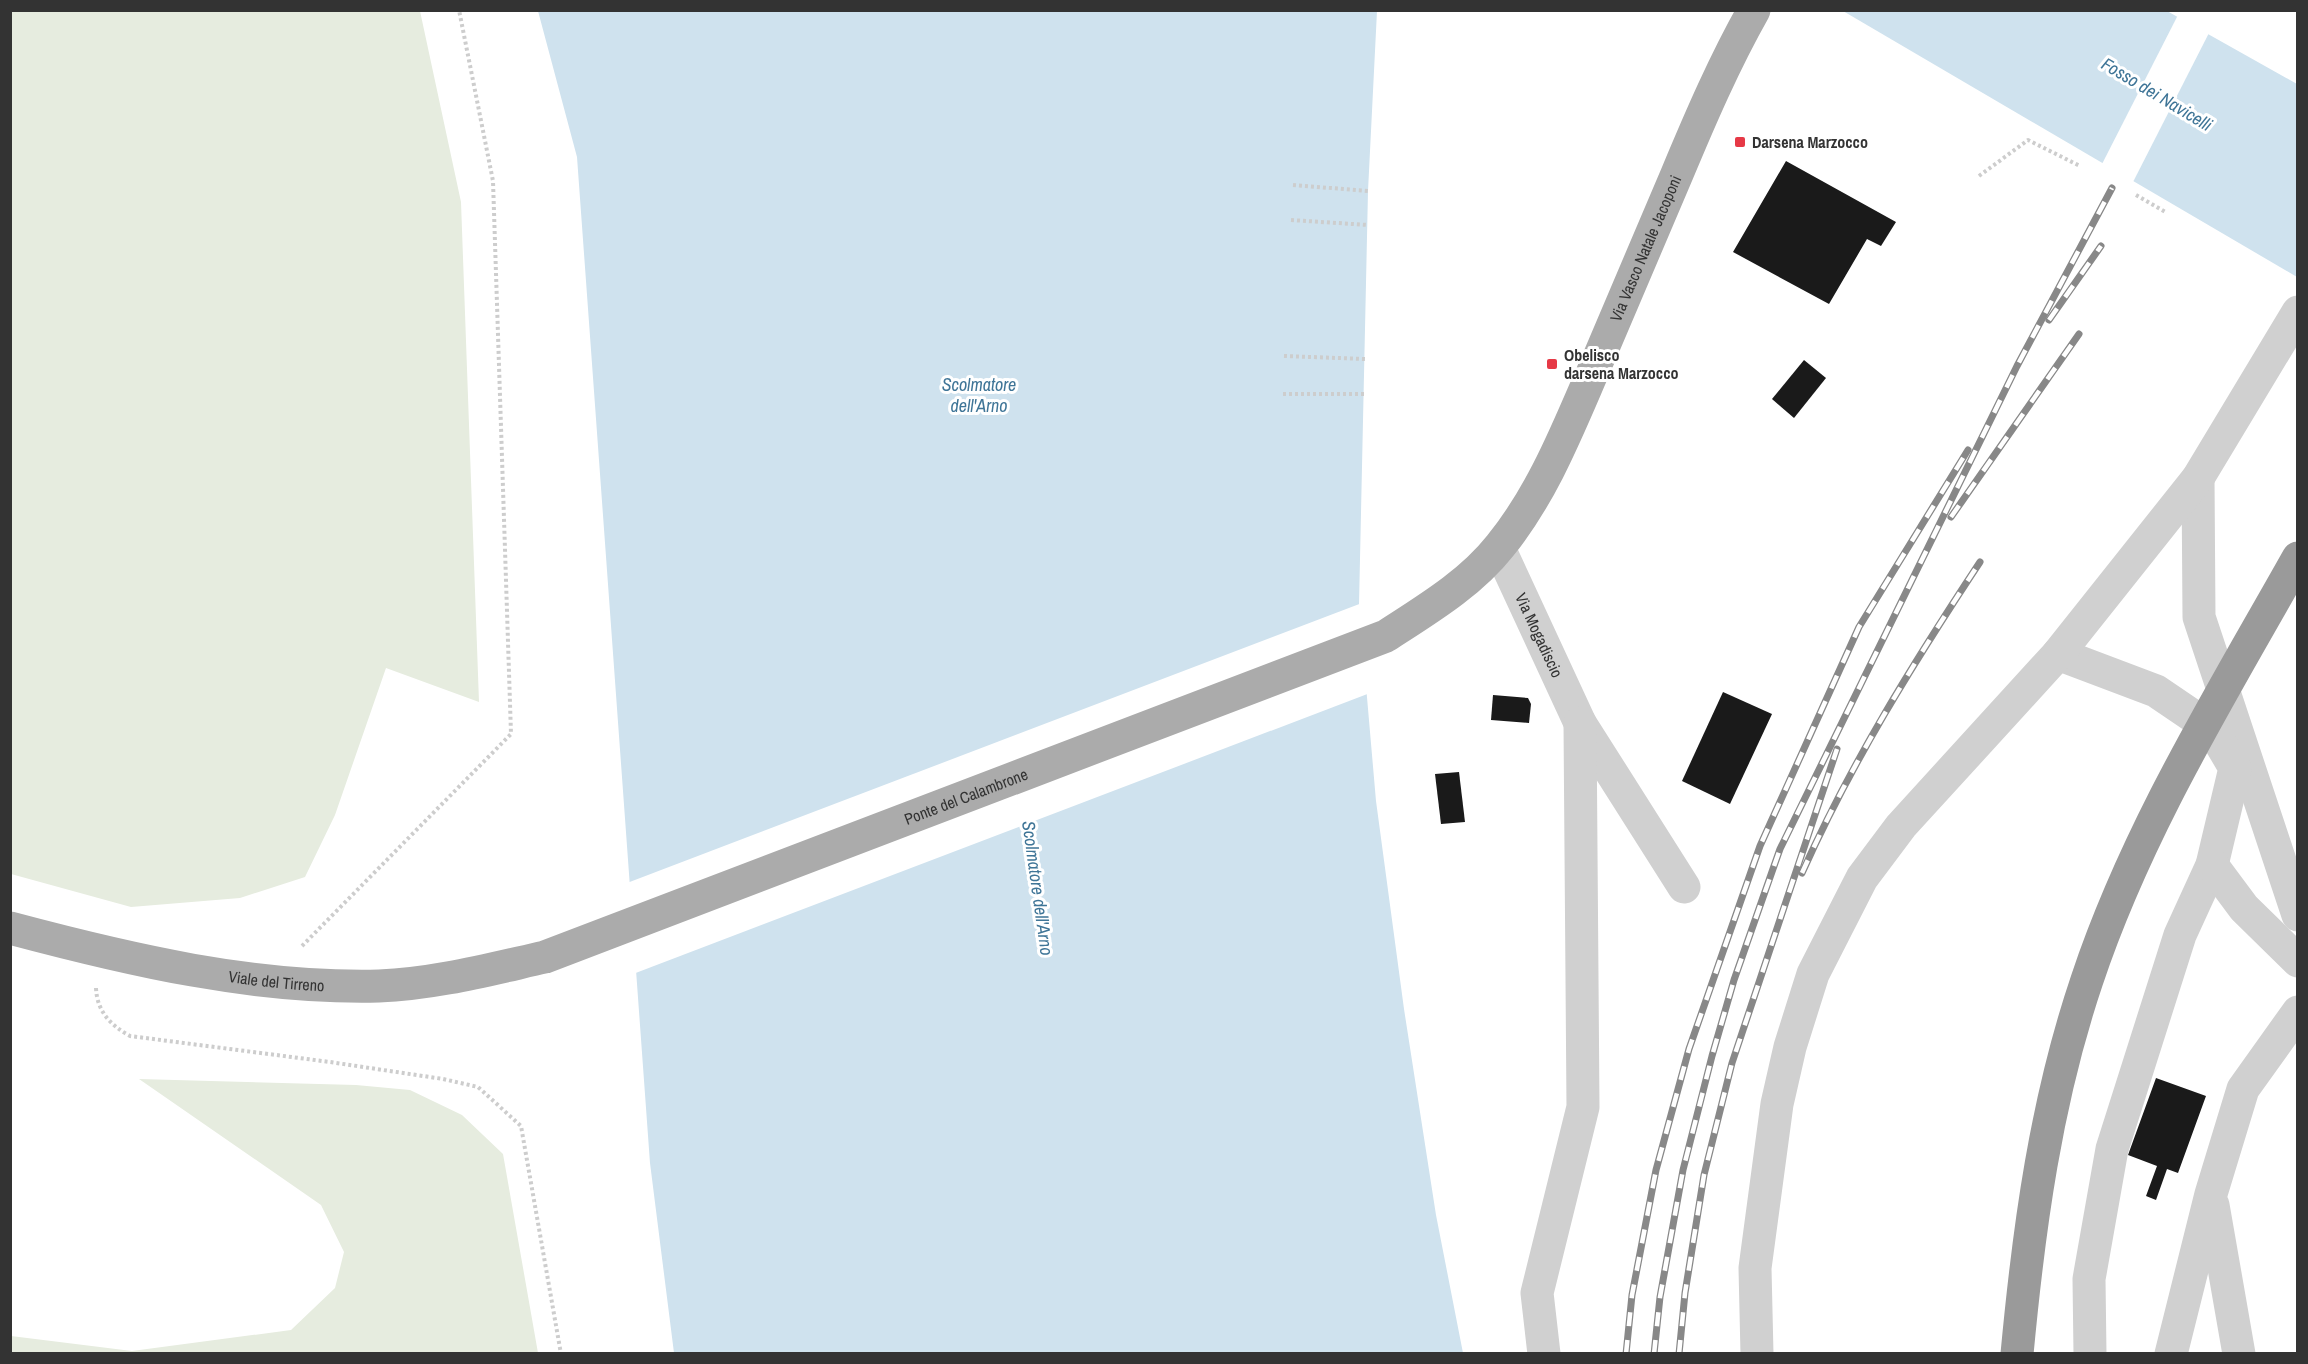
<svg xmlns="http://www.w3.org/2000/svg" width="2308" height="1364" font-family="'Archivo Narrow',sans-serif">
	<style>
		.green { fill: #e6ecdf }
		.water { fill: #cfe2ee }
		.pier { fill: #fff }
		.building { fill: #1a1a1a }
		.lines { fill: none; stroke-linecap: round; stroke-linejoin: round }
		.path { stroke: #cdcdcd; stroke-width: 4; stroke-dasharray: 3 3; stroke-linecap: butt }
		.minor { stroke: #d0d0d0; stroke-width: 33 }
		.major { stroke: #ababab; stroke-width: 33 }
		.highway { stroke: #9a9a9a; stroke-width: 33 }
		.rail-casing { stroke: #888; stroke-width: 7 }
		.rail { stroke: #fff; stroke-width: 4.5; stroke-dasharray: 14; stroke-linecap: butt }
		.poi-dot { fill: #e63946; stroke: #fff; stroke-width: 2 }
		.labels { text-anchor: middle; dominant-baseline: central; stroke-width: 6; stroke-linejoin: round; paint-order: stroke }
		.poi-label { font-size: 16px; font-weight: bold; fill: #333; stroke: #fff; text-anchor: start }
		.street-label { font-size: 16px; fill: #333; stroke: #fff }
		.water-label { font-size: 18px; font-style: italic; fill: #3f7597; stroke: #fff }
	</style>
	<rect width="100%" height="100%" fill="#fff"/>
	<g class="green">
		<path d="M10,11H420L461,202L479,702L386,668L335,815L305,877L240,898L131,907L11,874Z"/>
		<path d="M139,1079L356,1085L410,1090L462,1115L503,1154L538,1353H11V1336L132,1351L291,1330L335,1288L344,1252L321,1205Z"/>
	</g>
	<g class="water">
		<path d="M538,11H1377L1368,191L1359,605L1376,801L1404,1009L1436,1215L1463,1353H674L650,1163L577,157Z"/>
		<path d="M1843,11H2167L2297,84V277Z"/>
	</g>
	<g class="pier">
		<path d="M2179,13L2210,31L2132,184L2101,166Z"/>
		<path d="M1362,603L1370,693L633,974L627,883Z"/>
	</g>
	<g class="building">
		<path d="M1786,161L1896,222L1881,246L1867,239L1829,304L1733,252Z"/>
		<path d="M1804,360L1826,378L1794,418L1772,399Z"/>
		<path d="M1723,692L1772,714L1730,804L1682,781Z"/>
		<path d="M1493,695L1528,698L1531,704L1529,723L1491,720Z"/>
		<path d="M1459,772L1465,822L1441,824L1435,774Z"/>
		<path d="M2156,1078L2206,1096L2178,1173L2167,1169L2156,1200L2146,1196L2157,1166L2128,1155Z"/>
	</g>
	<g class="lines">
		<g class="path">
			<path d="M1979,176L2028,140L2080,166"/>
			<path d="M1293,185L1368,191"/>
			<path d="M2136,195L2167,213"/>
			<path d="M1291,220L1368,225"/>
			<path d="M1284,356L1365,359"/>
			<path d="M1283,394H1364"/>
			<path d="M302,946L511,734L493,181L459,10"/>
			<path d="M96,988C97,1011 110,1025 130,1036L330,1062L443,1079L478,1087L521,1126L561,1354"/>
		</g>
		<g class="minor">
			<path d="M2198,478L2199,617L2298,915"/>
			<path id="s1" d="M1499,548L1580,723L1684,887"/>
			<path d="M2058,654L2156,691L2212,729L2235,768L2212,865L2180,935L2112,1149L2089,1279L2090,1354"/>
			<path d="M2212,865L2244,908L2298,961"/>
			<path d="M2213,1205L2239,1354"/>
			<path d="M1544,1354L1537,1293L1583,1107L1580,723"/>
			<path d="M1757,1354L1755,1268L1777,1104L1790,1047L1813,974L1862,878L1901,826L2058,654L2198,478L2298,312"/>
			<path d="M2171,1354L2211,1194L2243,1089L2298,1012"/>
		</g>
		<path class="major" id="s2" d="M10,928C130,960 254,989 379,986C435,984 491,969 545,957L1386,636C1426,610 1470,584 1500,546C1544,492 1569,426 1597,362C1623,300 1650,237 1677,174C1700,119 1724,63 1754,10"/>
		<path class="highway" d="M2017,1354C2029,1226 2046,1101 2087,980C2137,830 2221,695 2298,558"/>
		<defs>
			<g id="rail">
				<path d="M2049,320L2101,246"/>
				<path d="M1951,517L2079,334"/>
				<path d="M1802,873C1851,763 1914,662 1980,562"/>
				<path d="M1626,1354L1632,1295L1656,1170L1689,1049L1760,846L1859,627L1968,450"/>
				<path d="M1654,1354L1660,1297L1683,1170L1712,1056L1734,980L1780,849L2017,366L2112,188"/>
				<path d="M1679,1354L1685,1293L1704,1175L1732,1063L1837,749"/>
			</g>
		</defs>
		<use href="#rail" class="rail-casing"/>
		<use href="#rail" class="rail"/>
	</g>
	<g class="poi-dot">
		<rect x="1734" y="136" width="12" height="12" rx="3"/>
		<rect x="1546" y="358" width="12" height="12" rx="3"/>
	</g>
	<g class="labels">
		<g class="poi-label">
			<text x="1752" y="142">Darsena Marzocco</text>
			<text x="1564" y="355">Obelisco<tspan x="1564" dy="18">darsena Marzocco</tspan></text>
		</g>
		<g class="street-label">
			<text stroke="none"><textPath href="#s2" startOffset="1922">Via Vasco Natale Jacoponi</textPath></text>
			<text stroke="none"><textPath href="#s1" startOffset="96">Via Mogadiscio</textPath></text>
			<text stroke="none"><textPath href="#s2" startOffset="994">Ponte del Calambrone</textPath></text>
			<text stroke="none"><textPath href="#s2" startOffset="272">Viale del Tirreno</textPath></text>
		</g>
		<g class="water-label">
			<text transform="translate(2157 94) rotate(31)">Fosso dei Navicelli</text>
			<text x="979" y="384">Scolmatore<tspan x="979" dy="21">dell'Arno</tspan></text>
			<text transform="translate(1038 888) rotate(82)">Scolmatore dell'Arno</text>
		</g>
	</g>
	<rect width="2308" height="1364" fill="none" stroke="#333333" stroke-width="24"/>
</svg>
